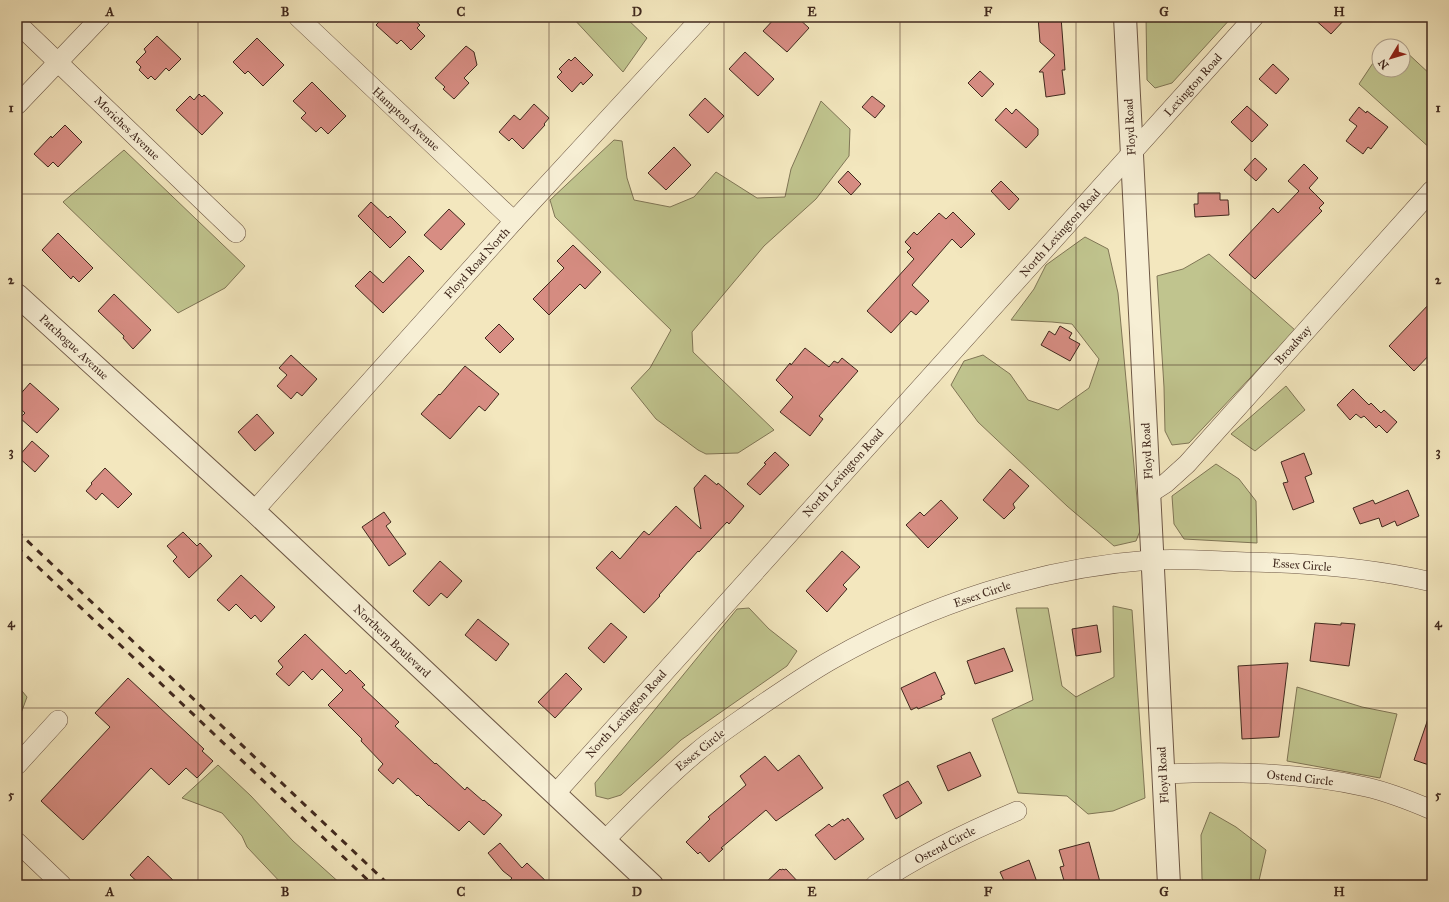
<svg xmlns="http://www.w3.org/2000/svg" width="1449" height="902" font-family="'IM FELL Great Primer',serif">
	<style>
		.green { fill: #c0c48e; stroke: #807656 }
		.building { fill: #d78d83; stroke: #41291e }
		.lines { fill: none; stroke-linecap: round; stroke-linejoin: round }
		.minor-casing { stroke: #6e5846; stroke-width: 20 }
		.tertiary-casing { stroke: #6e5846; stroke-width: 24 }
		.minor { stroke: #f7efd5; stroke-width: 19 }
		.tertiary { stroke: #f7efd5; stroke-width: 22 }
		.rail { stroke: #41291e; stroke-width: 3; stroke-dasharray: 7 7; stroke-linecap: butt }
		.grid { fill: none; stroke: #41291e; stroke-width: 1; stroke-opacity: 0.55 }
		.labels { text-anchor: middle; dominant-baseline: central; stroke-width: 3.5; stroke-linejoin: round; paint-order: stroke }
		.street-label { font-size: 12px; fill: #41291e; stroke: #f7efd5 }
		.neatline { fill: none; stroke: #41291e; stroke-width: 1.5 }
		.grid-label { font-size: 13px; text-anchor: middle; font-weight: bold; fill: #41291e }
	</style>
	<rect width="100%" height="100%" fill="#f3e7be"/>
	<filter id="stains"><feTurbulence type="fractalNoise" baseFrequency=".005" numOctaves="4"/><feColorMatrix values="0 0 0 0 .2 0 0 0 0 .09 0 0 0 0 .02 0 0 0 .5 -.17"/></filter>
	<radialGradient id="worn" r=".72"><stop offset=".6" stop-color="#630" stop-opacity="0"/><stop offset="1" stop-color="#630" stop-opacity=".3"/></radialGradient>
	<g class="green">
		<path d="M572,17H625L647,38L623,72Z"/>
		<path d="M1146,17H1232L1172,83L1155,88L1147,80Z"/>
		<path d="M1403,49L1432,76V150L1359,84L1379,54V70H1403Z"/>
		<path d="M821,101L850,129L849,156L816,199L764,246L692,332L693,352L774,430L738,453L706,454L698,450L656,419L631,388L650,368L671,330L555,217L550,200L614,140L622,141L627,178L634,200L670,207L694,197L716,172L757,198L785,197L791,169Z"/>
		<path d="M124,150L245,266L225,288L178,313L63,202Z"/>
		<path d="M1085,237L1108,249L1118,293L1140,531L1136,541L1114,546L1067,506L978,422L951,385L964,361L983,355L1010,374L1028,400L1058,410L1089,388L1099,359L1072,324L1052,322L1011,320L1034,289L1046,265Z"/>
		<path d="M1209,254L1295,330L1189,443L1172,445L1165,431L1164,387L1157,276L1183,269Z"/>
		<path d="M1286,386L1305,410L1255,451L1231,434Z"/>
		<path d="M1216,464L1239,479L1256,501L1257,543L1184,539L1174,524L1172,496Z"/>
		<path d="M1113,606L1132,610L1145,798L1113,811L1088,814L1067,796L1018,793L992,719L1033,700L1016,608H1048L1062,686L1076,697L1114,677Z"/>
		<path d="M749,608L769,629L797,651L787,666L681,740L621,795L608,799L596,796L595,783L737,609Z"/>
		<path d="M17,685L27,697L17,724Z"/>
		<path d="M1297,687L1362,707L1397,714L1380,778L1287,761Z"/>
		<path d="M218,765L251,796L293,841L342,885H283L247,847L242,836L222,813L182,798Z"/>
		<path d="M1210,812L1236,827L1266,850L1258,885H1207L1202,879L1201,835Z"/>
	</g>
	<g class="building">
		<path d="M384,17H411L420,25L417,28L425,36L411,50L401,40L397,44L376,25Z"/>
		<path d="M776,17H797L809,28L787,52L763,31Z"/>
		<path d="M1038,17H1061L1065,70H1062L1065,94L1046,97L1043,72H1039L1055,55L1040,42Z"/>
		<path d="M1312,17H1347L1331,34Z"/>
		<path d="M157,36L181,59L169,71L166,68L155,80L151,76L148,79L139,70L141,67L136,62L146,52L144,49Z"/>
		<path d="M257,38L284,65L263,86L248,71L245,74L233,62Z"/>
		<path d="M466,46L474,52L477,65L464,78L469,83L454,99L443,89L445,87L435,78Z"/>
		<path d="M745,52L774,79L758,96L729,69Z"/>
		<path d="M575,57L593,75L583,85L581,82L572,92L557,77L562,72L559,69L569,59L571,61Z"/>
		<path d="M1273,64L1289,79L1276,94L1259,79Z"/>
		<path d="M980,71L994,84L982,97L968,83Z"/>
		<path d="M312,82L346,116L328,134L321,127L316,132L301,118L306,113L293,101Z"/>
		<path d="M199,94L202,97L204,95L223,113L202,135L176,110L190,96L194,100Z"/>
		<path d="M872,96L885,106L875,118L862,107Z"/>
		<path d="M705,98L724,116L708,133L689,115Z"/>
		<path d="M534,104L549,118L544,124L545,125L523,149L512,138L509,141L499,132L514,115L520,120Z"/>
		<path d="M1247,106L1268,125L1252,142L1231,122Z"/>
		<path d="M1359,107L1366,113L1367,111L1388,127L1371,149L1368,147L1363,154L1346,141L1357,126L1349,120Z"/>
		<path d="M1006,108L1012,114L1016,109L1038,129V135L1026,148L995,120Z"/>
		<path d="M65,125L82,142L58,167L53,162L48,167L34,154L51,136L52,138Z"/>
		<path d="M674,147L691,165L666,190L648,173Z"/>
		<path d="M1255,158L1267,169L1256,181L1244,170Z"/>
		<path d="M1304,164L1318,178L1309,188L1324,203L1319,208L1322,211L1255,279L1229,255L1273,208L1278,213L1299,191L1288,181Z"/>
		<path d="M848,171L861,184L851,195L838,182Z"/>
		<path d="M1001,181L1019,199L1009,210L991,191Z"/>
		<path d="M1198,193H1220V200H1228L1229,215L1195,217L1194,204H1198Z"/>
		<path d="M371,202L388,218L390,216L406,232L390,248L358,216Z"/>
		<path d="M449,209L465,224L441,250L424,235Z"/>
		<path d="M953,212L975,234L961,248L952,239L912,285L929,301L916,315L911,311L891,333L867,311L914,259L907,252L911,248L905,242L914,232L917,235L939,213L946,219Z"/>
		<path d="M58,233L93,268L79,282L73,276L71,279L42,250Z"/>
		<path d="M573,245L601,272L585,289L580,284L549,315L533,299L564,268L557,261Z"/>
		<path d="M409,256L424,271L383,313L355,286L370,271L383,283Z"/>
		<path d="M114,294L151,330L133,349L123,338L124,336L98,311Z"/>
		<path d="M1432,301V352L1414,371L1389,346Z"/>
		<path d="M499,324L514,339L500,353L485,338Z"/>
		<path d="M1060,326L1072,333L1069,338L1080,344L1070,361L1041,345L1049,331L1055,335Z"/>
		<path d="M805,348L829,367L834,361L838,363L842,358L858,371L819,416L823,419L810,436L780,412L793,397L776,380L790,363L791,365Z"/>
		<path d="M291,355L317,379L302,396L297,392L291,399L277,386L287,375L279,368Z"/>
		<path d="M465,366L499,394L485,411L479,406L450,439L421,414L439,394L440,395Z"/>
		<path d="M30,383L59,409L37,433L20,418L25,413L17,406V398Z"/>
		<path d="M1353,389L1369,405L1371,403L1381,413L1384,410L1397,422L1387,433L1379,425L1376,428L1364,416L1361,418L1356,414L1350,420L1337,405Z"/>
		<path d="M257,414L274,433L255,451L238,432Z"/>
		<path d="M32,441L49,456L35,472L18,457Z"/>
		<path d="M775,452L789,465L760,495L747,484L766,464L764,463Z"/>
		<path d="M1304,453L1312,474L1305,477L1314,502L1293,510L1283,483L1288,482L1281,462Z"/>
		<path d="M105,468L132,494L118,508L102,493L96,500L86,491L92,484L91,483Z"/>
		<path d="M1010,469L1029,486L1013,504L1015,508L1004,519L983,500Z"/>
		<path d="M705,475L717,485L718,483L744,506L729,524L727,522L699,552L698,551L659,595L660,596L644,613L596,568L612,551L620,559L644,531L649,535L676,506L701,529L694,488Z"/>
		<path d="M1408,490L1419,516L1397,526L1395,521L1382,527L1379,518L1360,524L1353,508L1373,500L1375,504Z"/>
		<path d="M941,500L958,518L928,548L906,525L920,512L924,516Z"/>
		<path d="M384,512L391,522L386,526L406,554L389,566L362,527Z"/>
		<path d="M183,532L197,546L200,543L212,556L189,578L173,561L177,557L167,546Z"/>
		<path d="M842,551L860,567L843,585L847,589L827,612L806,591Z"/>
		<path d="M440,561L462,581L447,598L441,593L429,606L413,591Z"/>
		<path d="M241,575L275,607L261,622L255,615L251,619L236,604L229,611L217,600Z"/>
		<path d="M478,619L509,644L496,661L465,635Z"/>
		<path d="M611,623L627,637L604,663L588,648Z"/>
		<path d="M1315,623L1341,625V623L1355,624L1349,666L1310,661Z"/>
		<path d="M1097,625L1101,652L1076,656L1072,629Z"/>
		<path d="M305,634L346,674L350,670L365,685L362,687L399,722L395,726L435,764L436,763L465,790L467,787L483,801L484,800L502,815L484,835L469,821L459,831L429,805V806L418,795L417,796L398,778L393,784L378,770L383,764L361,741L362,739L328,705L343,690L322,669L312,680L303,671L289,686L276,674L283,667L278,661Z"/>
		<path d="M1004,648L1013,671L975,684L967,661Z"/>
		<path d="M1288,663L1279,737L1242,739L1238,666Z"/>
		<path d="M935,672L945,694L941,696L942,699L918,709L917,707L911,710L901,688Z"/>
		<path d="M566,673L582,689L555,718L538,702Z"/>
		<path d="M128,678L204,749L202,751L213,761L197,778L186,768L169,785L151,768L83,840L41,801L110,727L95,713Z"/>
		<path d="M1430,713L1432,714V766L1414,760Z"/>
		<path d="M970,752L981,776L948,791L937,766Z"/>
		<path d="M799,755L823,788L776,821L766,810L721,848L723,849L709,862L700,852L698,854L686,842L710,819L708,817L746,785L740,776L765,756L778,771Z"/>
		<path d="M908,781L922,803L896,819L883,795Z"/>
		<path d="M848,818L864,839L835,860L815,835L829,824L832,827L843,819L844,821Z"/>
		<path d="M1089,842L1100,882L1090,885H1076L1075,881L1065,884L1060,867L1064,866L1059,850Z"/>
		<path d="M500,843L522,868L527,863L550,885H505L512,878L503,871L488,853Z"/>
		<path d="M148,856L178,885H141L130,875Z"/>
		<path d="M1029,860L1038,885H1006L1000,872Z"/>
		<path d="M780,869L781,870L783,869L784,870L786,869L801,885H763Z"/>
	</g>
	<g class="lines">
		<defs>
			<g id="minor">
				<path d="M298,17L514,221"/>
				<path d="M17,23L236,233"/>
				<path d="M17,105L101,17"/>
				<path d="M1149,494L1166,483L1187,464L1432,190"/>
				<path d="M254,511L514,221L702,17"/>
				<path d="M17,765L58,720"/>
				<path d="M1163,774C1231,771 1299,772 1366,787C1388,792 1411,801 1432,810"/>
				<path d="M555,794L1254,17"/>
				<path d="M605,840C635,810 664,779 697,752C717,735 739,721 760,706C784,690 808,673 833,659C930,604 1039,568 1150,560C1181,558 1214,561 1246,562C1308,563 1371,568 1432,582"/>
				<path d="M17,842L62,885"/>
				<path d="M875,885C921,854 967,832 1017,811"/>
			</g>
			<g id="tertiary">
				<path d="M1125,17L1169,885"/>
				<path d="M17,295L254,511L652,885"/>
			</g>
		</defs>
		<use href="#minor" class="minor-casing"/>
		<use href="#tertiary" class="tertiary-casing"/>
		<use href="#minor" class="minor"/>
		<use href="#tertiary" class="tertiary"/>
		<g class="rail">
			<path d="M17,531L389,885"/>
			<path d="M17,547L373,885"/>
		</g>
	</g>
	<path class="grid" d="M198,17V885M373,17V885M549,17V885M724,17V885M900,17V885M1076,17V885M1251,17V885M17,194H1432M17,365H1432M17,537H1432M17,708H1432"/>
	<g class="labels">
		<g class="street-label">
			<text transform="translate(1193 85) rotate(-48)">Lexington Road</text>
			<text transform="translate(406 119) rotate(43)">Hampton Avenue</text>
			<text transform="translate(1130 127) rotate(-93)">Floyd Road</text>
			<text transform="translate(127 128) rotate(44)">Moriches Avenue</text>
			<text transform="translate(1060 233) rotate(-48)">North Lexington Road</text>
			<text transform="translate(477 263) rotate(-48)">Floyd Road North</text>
			<text transform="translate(1293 345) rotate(-48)">Broadway</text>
			<text transform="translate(74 347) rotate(43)">Patchogue Avenue</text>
			<text transform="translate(1147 451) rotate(-93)">Floyd Road</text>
			<text transform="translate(843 473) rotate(-48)">North Lexington Road</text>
			<text transform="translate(1302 565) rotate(4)">Essex Circle</text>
			<text transform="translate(982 594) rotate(-19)">Essex Circle</text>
			<text transform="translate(392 641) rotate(43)">Northern Boulevard</text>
			<text transform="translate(626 714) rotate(-48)">North Lexington Road</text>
			<text transform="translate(700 750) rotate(-39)">Essex Circle</text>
			<text transform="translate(1163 775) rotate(-93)">Floyd Road</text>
			<text transform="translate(1300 778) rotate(6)">Ostend Circle</text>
			<text transform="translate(945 845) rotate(-28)">Ostend Circle</text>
		</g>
	</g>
	<rect width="1449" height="902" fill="none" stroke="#f3e7be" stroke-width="44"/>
	<g transform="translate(1391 58) rotate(232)"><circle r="19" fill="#f7efd5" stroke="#aea08c"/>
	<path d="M0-3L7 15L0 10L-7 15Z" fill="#8f2418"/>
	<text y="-6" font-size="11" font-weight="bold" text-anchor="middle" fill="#41291e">N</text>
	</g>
	<rect x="22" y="22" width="1405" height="858" class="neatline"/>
	<g class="grid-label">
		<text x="110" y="16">A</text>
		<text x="285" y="16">B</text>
		<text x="461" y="16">C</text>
		<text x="637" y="16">D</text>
		<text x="812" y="16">E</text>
		<text x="988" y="16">F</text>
		<text x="1164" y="16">G</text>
		<text x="1339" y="16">H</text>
		<text x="11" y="112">1</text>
		<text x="1438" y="112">1</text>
		<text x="11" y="284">2</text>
		<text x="1438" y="284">2</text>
		<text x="11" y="456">3</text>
		<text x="1438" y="456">3</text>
		<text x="11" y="627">4</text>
		<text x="1438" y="627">4</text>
		<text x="11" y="799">5</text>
		<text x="1438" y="799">5</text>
		<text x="110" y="896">A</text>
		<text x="285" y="896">B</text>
		<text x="461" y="896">C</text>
		<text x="637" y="896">D</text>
		<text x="812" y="896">E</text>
		<text x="988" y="896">F</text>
		<text x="1164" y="896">G</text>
		<text x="1339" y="896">H</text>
	</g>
	<rect width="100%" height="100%" filter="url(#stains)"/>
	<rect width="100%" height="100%" fill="url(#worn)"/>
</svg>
